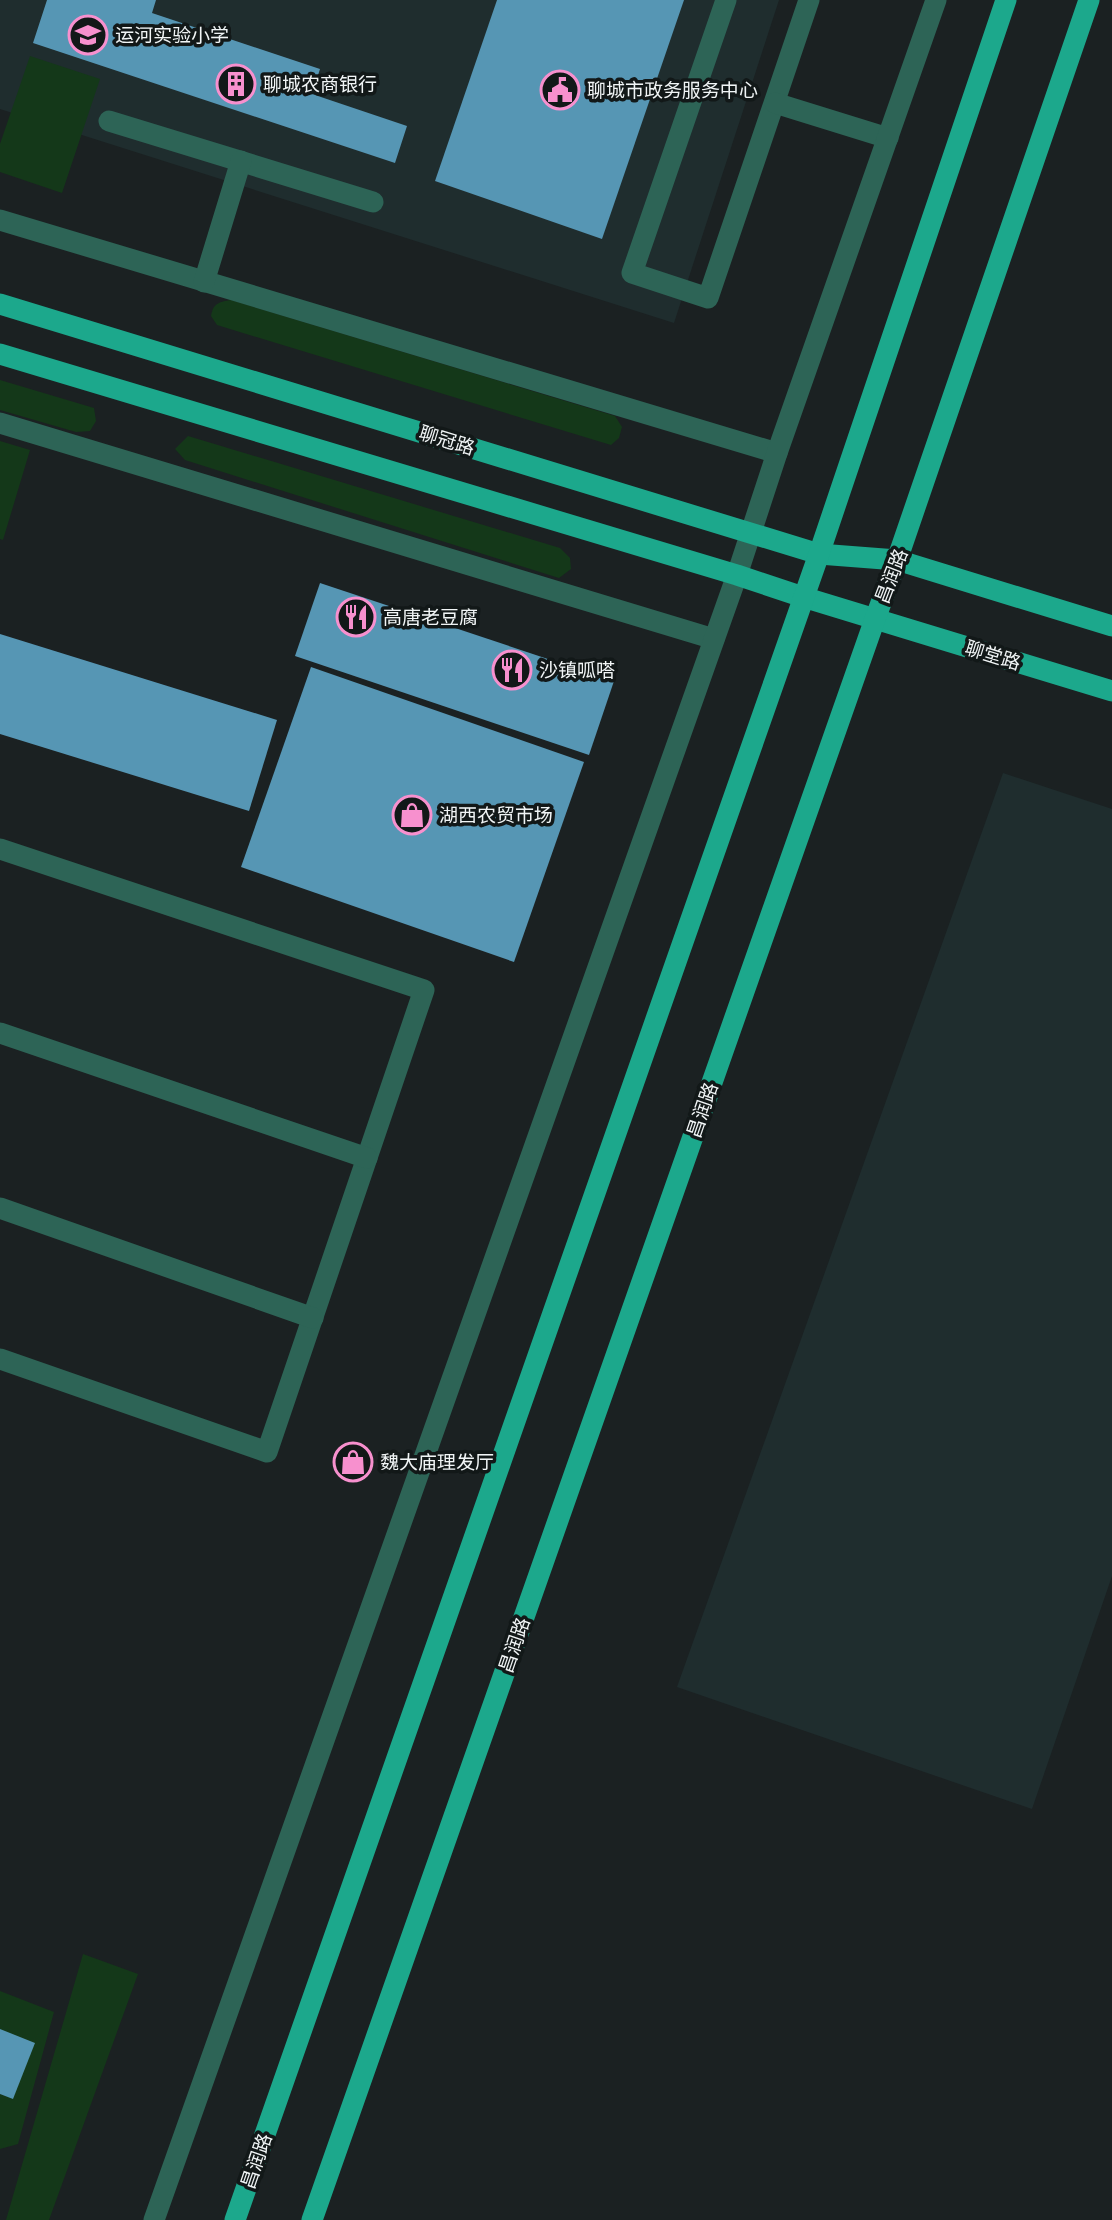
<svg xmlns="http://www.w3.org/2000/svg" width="1112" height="2220" font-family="'IBM Plex Sans','Noto Sans SC',sans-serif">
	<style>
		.built { fill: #1f2d2e }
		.green { fill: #143819 }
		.building { fill: #5696b4 }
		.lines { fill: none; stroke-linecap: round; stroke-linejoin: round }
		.minor { stroke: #2d6456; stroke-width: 21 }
		.major { stroke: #1ca88c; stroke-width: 21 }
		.labels { text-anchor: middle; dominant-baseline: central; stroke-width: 7; stroke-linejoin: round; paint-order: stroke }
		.poi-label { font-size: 19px; fill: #f1f5f6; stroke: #121818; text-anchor: start }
		.street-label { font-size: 19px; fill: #f1f5f6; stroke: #121818 }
	</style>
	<rect width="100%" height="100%" fill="#1b2122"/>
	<g class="built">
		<path d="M0,0H779L674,323L0,109Z"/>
		<path d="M1003,773L1112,809V1576L1032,1809L677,1687Z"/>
	</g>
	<g class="green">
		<path d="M30,56L100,79L62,193L0,172V144Z"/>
		<path d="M231,300L615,416L622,427L619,438L611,445L217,325L211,316C213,303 219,302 231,300Z"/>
		<path d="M0,380L94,408L96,421L90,431L76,432L0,410Z"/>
		<path d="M188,436L560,548L570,558L571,569L559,578L185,460L175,449Z"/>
		<path d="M0,441L30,450L3,540L0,539Z"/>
		<path d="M83,1954L138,1974L49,2220H6Z"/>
		<path d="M0,1991L54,2012L18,2144L0,2149V2094L13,2098L0,2029Z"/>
	</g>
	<g class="building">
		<path d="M47,0H156L152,13L320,69L312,94L407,126L395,163L33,43Z"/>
		<path d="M497,0H684L602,239L435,181Z"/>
		<path d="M320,583L614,681L589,755L295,656Z"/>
		<path d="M0,634L277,720L249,811L0,734Z"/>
		<path d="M311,667L584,762L514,962L241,867Z"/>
		<path d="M0,2029L35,2043L13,2099L0,2094Z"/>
	</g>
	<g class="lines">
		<g class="minor">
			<path d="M726,0L632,273L708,298L809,0"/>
			<path d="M775,103L888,138"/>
			<path d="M109,121L373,202"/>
			<path d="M0,220L777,453"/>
			<path d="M204,282L241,161"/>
			<path d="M0,423L714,639"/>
			<path d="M0,849L424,990L267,1452L0,1359"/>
			<path d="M0,1033L367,1158"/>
			<path d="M0,1208L313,1318"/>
			<path d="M154,2220L737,575L777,453L936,0"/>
		</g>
		<g class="major">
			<path d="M0,304L819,554L897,560L1112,626"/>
			<path d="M0,354L737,575L803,597L1112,691"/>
			<path d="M235,2220L819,554L1006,0"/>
			<path d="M312,2220L875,619L897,560L1089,0"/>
		</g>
	</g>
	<defs>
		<symbol id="school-ring" viewBox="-11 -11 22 22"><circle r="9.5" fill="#121818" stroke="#f790ce" stroke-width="1.5"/><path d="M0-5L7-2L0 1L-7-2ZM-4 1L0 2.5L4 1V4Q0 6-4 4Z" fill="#f790ce"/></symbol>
		<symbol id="building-ring" viewBox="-11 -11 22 22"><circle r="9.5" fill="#121818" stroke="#f790ce" stroke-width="1.5"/><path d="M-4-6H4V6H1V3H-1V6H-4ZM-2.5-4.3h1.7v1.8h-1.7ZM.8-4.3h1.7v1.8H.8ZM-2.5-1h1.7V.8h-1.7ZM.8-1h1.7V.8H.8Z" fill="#f790ce"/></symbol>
		<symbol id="civic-ring" viewBox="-11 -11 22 22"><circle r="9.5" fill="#121818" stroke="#f790ce" stroke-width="1.5"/><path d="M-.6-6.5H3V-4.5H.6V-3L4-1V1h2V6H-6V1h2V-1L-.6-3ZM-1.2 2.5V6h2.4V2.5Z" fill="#f790ce"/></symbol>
		<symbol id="restaurant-ring" viewBox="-11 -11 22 22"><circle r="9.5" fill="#121818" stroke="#f790ce" stroke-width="1.5"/><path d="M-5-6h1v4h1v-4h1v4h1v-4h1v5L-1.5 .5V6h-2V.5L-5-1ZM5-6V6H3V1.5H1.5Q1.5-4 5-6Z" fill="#f790ce"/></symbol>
		<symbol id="shop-ring" viewBox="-11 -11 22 22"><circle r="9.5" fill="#121818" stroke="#f790ce" stroke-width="1.5"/><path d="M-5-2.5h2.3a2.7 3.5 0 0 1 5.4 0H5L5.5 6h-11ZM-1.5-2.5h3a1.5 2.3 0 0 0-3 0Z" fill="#f790ce"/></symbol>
	</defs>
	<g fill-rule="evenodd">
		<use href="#school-ring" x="66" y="13" width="44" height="44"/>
		<use href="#building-ring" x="214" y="62" width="44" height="44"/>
		<use href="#civic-ring" x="538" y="68" width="44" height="44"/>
		<use href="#restaurant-ring" x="334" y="595" width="44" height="44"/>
		<use href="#restaurant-ring" x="490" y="648" width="44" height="44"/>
		<use href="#shop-ring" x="390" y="793" width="44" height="44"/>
		<use href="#shop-ring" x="331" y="1440" width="44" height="44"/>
	</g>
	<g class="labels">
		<g class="poi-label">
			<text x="115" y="35">运河实验小学</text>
			<text x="263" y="84">聊城农商银行</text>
			<text x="587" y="90">聊城市政务服务中心</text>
			<text x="383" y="617">高唐老豆腐</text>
			<text x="539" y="670">沙镇呱嗒</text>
			<text x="439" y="815">湖西农贸市场</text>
			<text x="380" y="1462">魏大庙理发厅</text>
		</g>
		<g class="street-label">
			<text transform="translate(447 440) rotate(17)">聊冠路</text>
			<text transform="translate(891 576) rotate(-69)">昌润路</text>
			<text transform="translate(993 655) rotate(17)">聊堂路</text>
			<text transform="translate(702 1110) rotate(-71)">昌润路</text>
			<text transform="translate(514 1645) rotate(-71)">昌润路</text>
			<text transform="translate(256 2161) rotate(-71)">昌润路</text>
		</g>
	</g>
</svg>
